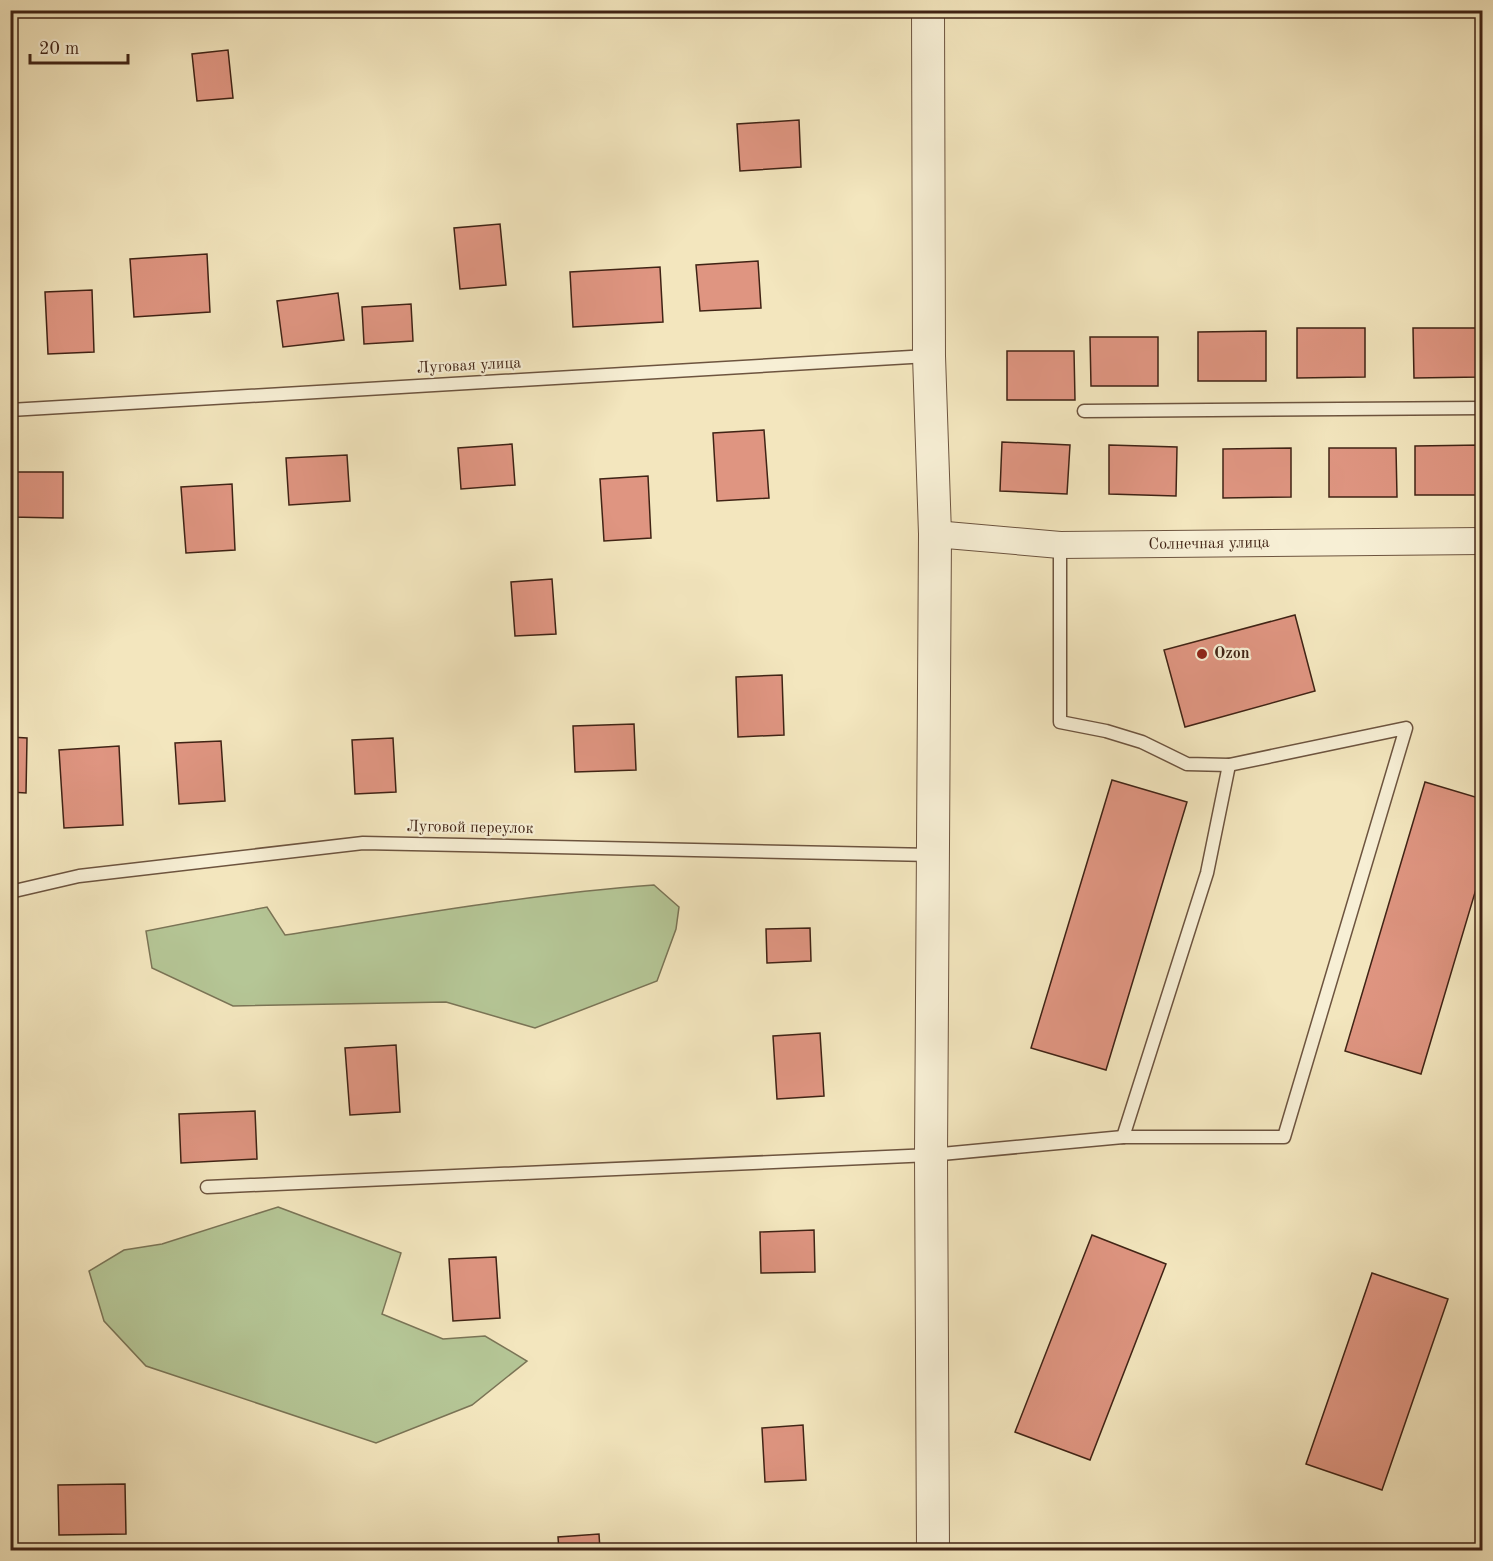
<svg xmlns="http://www.w3.org/2000/svg" width="1493" height="1561" font-family="'Old Standard TT',serif">
	<style>
		.green { fill: #b5c696; stroke: #7a7456; stroke-width: 1.5 }
		.building { fill: #df9581; stroke: #402315; stroke-width: 1.5 }
		.lines { fill: none; stroke-linecap: round; stroke-linejoin: round }
		.service-casing { stroke: #6d543f; stroke-width: 15 }
		.minor-casing { stroke: #6d543f; stroke-width: 28 }
		.tertiary-casing { stroke: #6d543f; stroke-width: 34 }
		.service { stroke: #f7efd5; stroke-width: 12 }
		.minor { stroke: #f7efd5; stroke-width: 26 }
		.tertiary { stroke: #f7efd5; stroke-width: 32 }
		.poi-dot { fill: #8f2418; stroke: #f7efd5; stroke-width: 2 }
		.labels { text-anchor: middle; dominant-baseline: central; stroke-width: 4.5; stroke-linejoin: round; paint-order: stroke }
		.street-label { font-size: 16px; fill: #402315; stroke: #f7efd5 }
		.poi-label { font-size: 16px; font-weight: bold; fill: #402315; stroke: #f7efd5; text-anchor: start }
	</style>
	<rect width="100%" height="100%" fill="#f3e6be"/>
	<filter id="stains"><feTurbulence type="fractalNoise" baseFrequency=".00333" numOctaves="4"/><feColorMatrix values="0 0 0 0 .2 0 0 0 0 .09 0 0 0 0 .02 0 0 0 .5 -.17"/></filter>
	<radialGradient id="worn" r=".72"><stop offset=".6" stop-color="#630" stop-opacity="0"/><stop offset="1" stop-color="#630" stop-opacity=".3"/></radialGradient>
	<g class="green">
		<path d="M654,885L679,907L676,929L657,981L535,1028L446,1002L233,1006L152,968L146,931L267,907L285,935C407,916 530,894 654,885Z"/>
		<path d="M278,1207L401,1253L382,1314L443,1339L485,1336L527,1361L472,1405L376,1443L146,1366L104,1321L89,1271L124,1250L162,1244Z"/>
	</g>
	<g class="building">
		<path d="M228,50L233,98L197,101L192,54Z"/>
		<path d="M799,120L801,167L740,171L737,124Z"/>
		<path d="M500,224L506,285L460,289L454,228Z"/>
		<path d="M207,254L210,312L134,317L130,259Z"/>
		<path d="M758,261L761,308L700,311L696,265Z"/>
		<path d="M660,267L663,322L573,327L570,272Z"/>
		<path d="M92,290L94,352L48,354L45,292Z"/>
		<path d="M338,293L344,340L283,347L277,301Z"/>
		<path d="M411,304L413,341L364,344L362,307Z"/>
		<path d="M1297,328H1365V377L1297,378Z"/>
		<path d="M1413,328H1481V377L1414,378Z"/>
		<path d="M1266,331V381H1198V332Z"/>
		<path d="M1090,337H1158V386H1091Z"/>
		<path d="M1007,351H1074L1075,400H1007Z"/>
		<path d="M764,430L769,498L717,501L713,433Z"/>
		<path d="M1002,442L1070,445L1067,494L1000,491Z"/>
		<path d="M512,444L515,485L461,489L458,448Z"/>
		<path d="M1109,445L1177,447L1176,496L1109,494Z"/>
		<path d="M1482,445V495H1415V446Z"/>
		<path d="M1291,448V497L1223,498V449Z"/>
		<path d="M1329,448H1396L1397,497H1329Z"/>
		<path d="M347,455L350,501L289,505L286,458Z"/>
		<path d="M10,472H63V518L10,517Z"/>
		<path d="M648,476L651,538L604,541L600,479Z"/>
		<path d="M232,484L235,550L186,553L181,487Z"/>
		<path d="M552,579L556,634L515,636L511,582Z"/>
		<path d="M1295,615L1315,691L1185,727L1164,650Z"/>
		<path d="M782,675L784,735L738,737L736,677Z"/>
		<path d="M634,724L636,770L575,772L573,726Z"/>
		<path d="M10,737L27,738L26,793L10,792Z"/>
		<path d="M393,738L396,792L355,794L352,740Z"/>
		<path d="M221,741L225,801L179,804L175,743Z"/>
		<path d="M119,746L123,825L64,828L59,750Z"/>
		<path d="M1112,780L1187,802L1106,1070L1031,1048Z"/>
		<path d="M1425,782L1482,799V869L1421,1074L1345,1051Z"/>
		<path d="M810,928L811,961L767,963L766,929Z"/>
		<path d="M820,1033L824,1096L777,1099L773,1036Z"/>
		<path d="M396,1045L400,1112L350,1115L345,1048Z"/>
		<path d="M255,1111L257,1159L181,1163L179,1114Z"/>
		<path d="M814,1230L815,1272L761,1273L760,1232Z"/>
		<path d="M1092,1235L1166,1264L1090,1460L1015,1432Z"/>
		<path d="M496,1257L500,1318L453,1321L449,1259Z"/>
		<path d="M1372,1273L1448,1299L1382,1490L1306,1464Z"/>
		<path d="M803,1425L806,1480L765,1482L762,1428Z"/>
		<path d="M125,1484L126,1534L59,1535L58,1485Z"/>
		<path d="M599,1534L600,1550H559L558,1537Z"/>
		<path d="M825,1546V1550H771V1548Z"/>
	</g>
	<g class="lines">
		<defs>
			<g id="service">
				<path d="M10,410L928,356"/>
				<path d="M1084,411L1482,408"/>
				<path d="M10,892L79,876L363,843L932,855"/>
				<path d="M1123,1137L1207,873L1229,765"/>
				<path d="M207,1187L931,1155L1123,1137H1284L1406,728L1229,765L1187,764L1142,742L1106,731L1060,722V545"/>
			</g>
			<path id="minor" d="M935,534L1060,545L1482,541"/>
			<path id="tertiary" d="M928,10L929,356L935,534L931,1155L933,1550"/>
		</defs>
		<use href="#service" class="service-casing"/>
		<use href="#minor" class="minor-casing"/>
		<use href="#tertiary" class="tertiary-casing"/>
		<use href="#service" class="service"/>
		<use href="#minor" class="minor"/>
		<use href="#tertiary" class="tertiary"/>
	</g>
	<circle class="poi-dot" cx="1202" cy="654" r="6"/>
	<g class="labels">
		<g class="street-label">
			<text transform="translate(469 366) rotate(-3)">Луговая улица</text>
			<text transform="translate(1209 544) rotate(-1)">Солнечная улица</text>
			<text transform="translate(470 828) rotate(1)">Луговой переулок</text>
		</g>
		<g class="poi-label">
			<text x="1214" y="654">Ozon</text>
		</g>
	</g>
	<rect width="1493" height="1561" fill="none" stroke="#f3e6be" stroke-width="36"/>
	<rect x="12" y="12" width="1469" height="1537" fill="none" stroke="#402315" stroke-width="3"/>
	<rect x="18" y="18" width="1457" height="1525" fill="none" stroke="#402315" stroke-width="1.5"/>
	<path d="M30 54v9h98v-9" fill="none" stroke="#402315" stroke-width="3"/>
	<text x="39" y="54" font-size="18" fill="#402315" stroke="#f7efd5" stroke-width="4.5" paint-order="stroke">20 m</text>
	<rect width="100%" height="100%" filter="url(#stains)"/>
	<rect width="100%" height="100%" fill="url(#worn)"/>
</svg>
